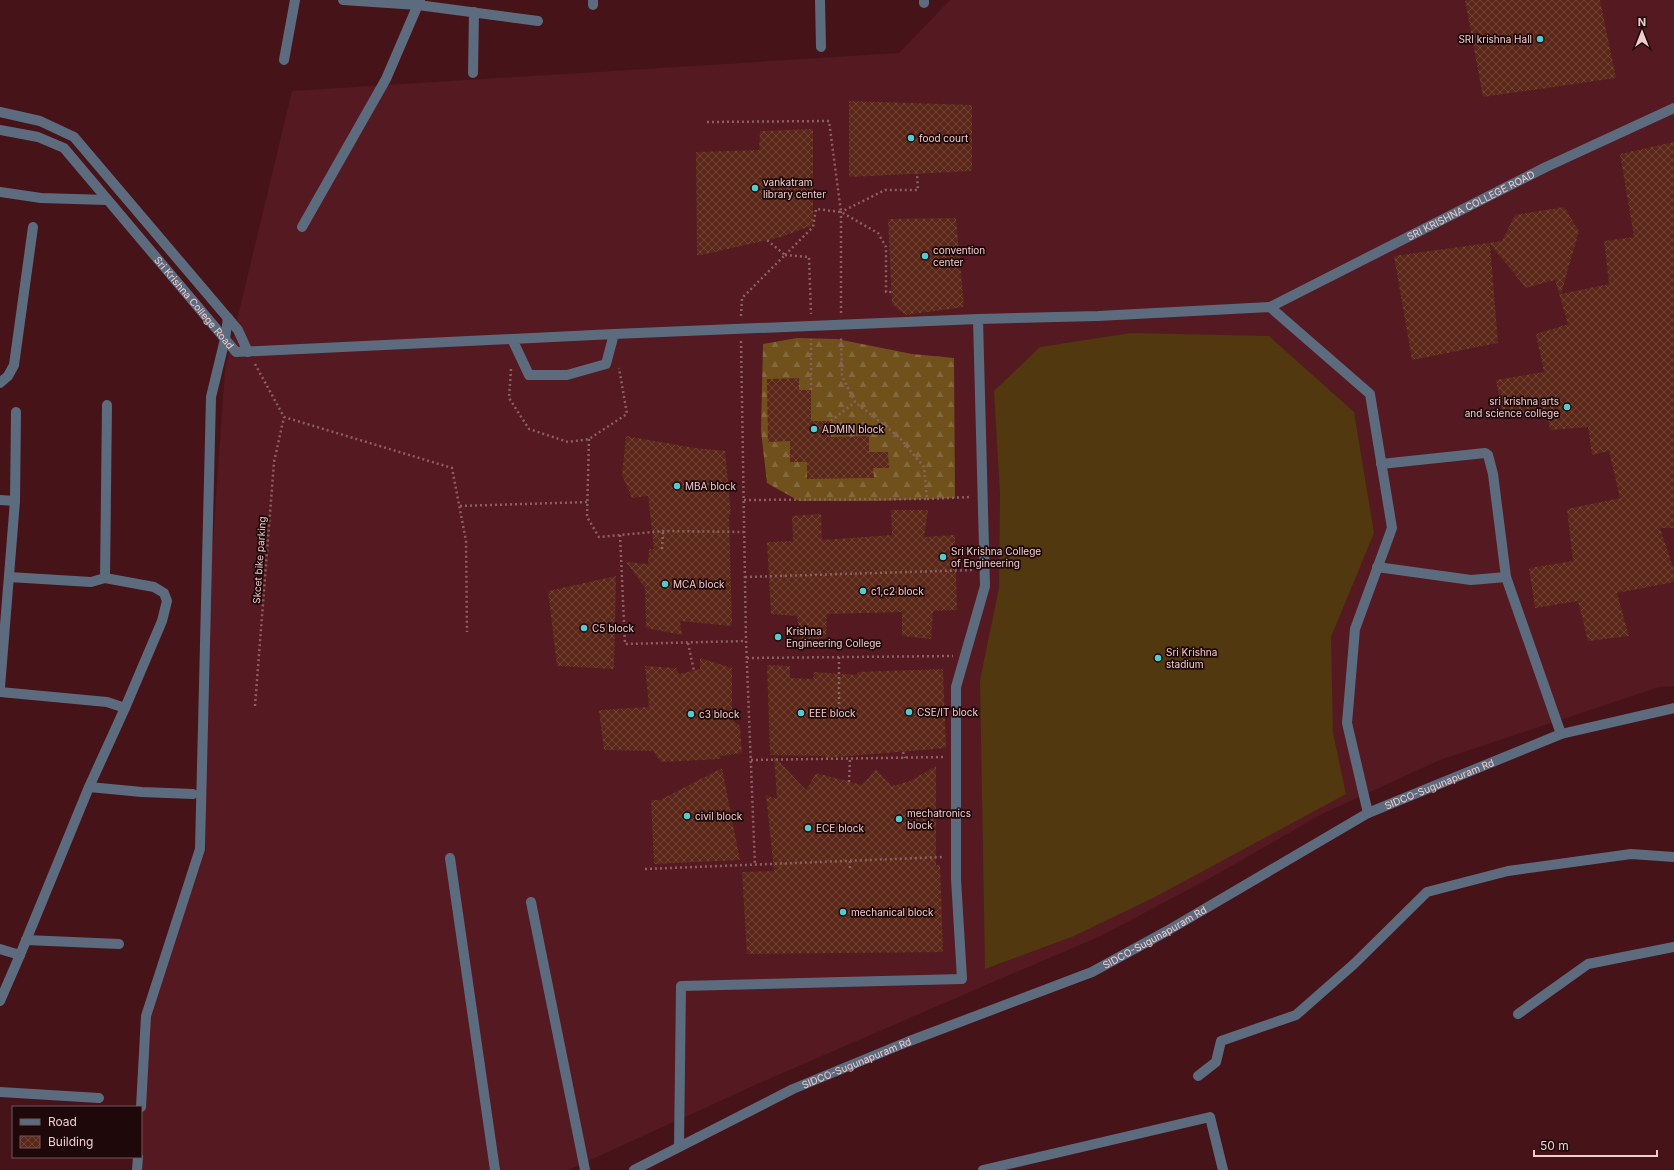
<svg xmlns="http://www.w3.org/2000/svg" width="1674" height="1170" font-family="Inter,sans-serif">
	<style>
		.built { fill: #541921 }
		.forest { fill: url(#forest-firs) }
		.pitch { fill: #51380e }
		.building { fill: url(#building-cross-hatch) }
		.lines { fill: none; stroke-linecap: round; stroke-linejoin: round }
		.path { stroke: #8c6063; stroke-width: 2.5; stroke-dasharray: 2 3; stroke-linecap: butt }
		.minor { stroke: #5d6b7f; stroke-width: 10 }
		.poi-dot { fill: #52cdcf; stroke: #1e080a; stroke-width: 1.5 }
		.labels { text-anchor: middle; dominant-baseline: central; stroke-width: 3.5; stroke-linejoin: round; paint-order: stroke }
		.poi-label { font-size: 10px; fill: #efcdcd; stroke: #1e080a; text-anchor: start }
		.street-label { font-size: 10px; fill: #efcdcd; stroke: #1e080a }
	</style>
	<defs>
		<pattern id="forest-firs" width="22" height="20" patternUnits="userSpaceOnUse"><rect width="22" height="20" fill="#70511c"/><path d="M5 1l3.5 6h-7zM16 11l3.5 6h-7z" fill="#85693c"/></pattern>
		<pattern id="building-cross-hatch" width="8" height="8" patternUnits="userSpaceOnUse"><rect width="8" height="8" fill="#5a2718"/><path d="M0 0l8 8M0 8l8-8" fill="none" stroke="#724538"/></pattern>
	</defs>
	<rect width="100%" height="100%" fill="#461319"/>
	<path class="built" d="M950,0H1674V686L1659,687L1440,760L1320,815L1214,876L1101,936L986,985L762,1082L568,1170H139L145,1028L206,849V641L225,370L292,91L899,53Z"/>
	<path class="forest" d="M797,338L837,339L912,354L954,358L955,498L876,501H799L767,483L761,431L763,344Z"/>
	<path class="pitch" d="M1131,333L1269,336L1354,412L1374,533L1331,637L1333,733L1346,794L1153,898L1074,936L985,969L980,680L999,588L1000,493L994,391L1040,347Z"/>
	<g class="building">
		<path d="M1465,0H1600L1616,78L1483,97Z"/>
		<path d="M849,101L972,105V171L849,177Z"/>
		<path d="M813,129V225L781,237L697,256L696,152L759,150L760,131Z"/>
		<path d="M1674,142V528H1660L1674,570V582L1617,593L1629,636L1588,641L1578,601L1535,608L1529,568L1573,561L1567,509L1620,498L1609,451L1592,455L1588,427L1550,430L1547,413L1503,416L1496,380L1544,372L1536,334L1568,324L1555,280L1526,288L1490,244L1498,343L1412,360L1394,256L1502,241L1515,215L1564,207L1579,231L1561,294L1609,284L1604,241L1634,237L1620,154Z"/>
		<path d="M956,218L964,307L905,315L892,304L888,219Z"/>
		<path d="M799,378V390H811V421H831V437L869,436V452H888L889,468H873L874,478L807,479V462H790V441L768,442L767,379Z"/>
		<path d="M626,436L695,448L725,451L731,514H729L732,626L680,621L682,635L646,628L645,588L626,562L648,564L649,549H654L648,496L632,498L622,475Z"/>
		<path d="M891,510H928L924,537L955,535L957,610L933,611L931,639L902,636V612L827,614L826,638L800,640L797,616L771,614L767,542L793,541L792,516L821,514L822,540L892,535Z"/>
		<path d="M616,576L614,669L557,666L548,591Z"/>
		<path d="M700,658L732,668V720L740,726L742,753L720,756L721,759L661,762L653,751L604,750L599,710L649,707L645,666L676,668L679,674L700,669Z"/>
		<path d="M767,665L790,666V678L813,679L814,672L858,675L857,672L943,669L946,748L825,758L826,756L770,755Z"/>
		<path d="M774,756L806,790L816,773L862,785L876,769L892,786L910,781L936,766V865H940L943,952L747,954L742,872L774,871L766,795L777,799Z"/>
		<path d="M722,768L740,860L654,864L651,800H660Z"/>
	</g>
	<g class="lines">
		<g class="path">
			<path d="M707,122L829,121L841,212"/>
			<path d="M785,255L813,227L816,209L841,212L878,233L886,247V292H892"/>
			<path d="M785,255L809,257L811,314"/>
			<path d="M841,313V212L885,190H918L917,173"/>
			<path d="M741,316L742,298L785,255L767,240"/>
			<path d="M741,341L746,641L755,866"/>
			<path d="M255,364L284,417L452,468L466,541L467,632"/>
			<path d="M511,369L509,398L529,429L568,442L589,439L627,414L619,368"/>
			<path d="M811,390V339"/>
			<path d="M831,421L855,402"/>
			<path d="M589,439L587,517L599,537L663,531L744,532"/>
			<path d="M927,499L970,497"/>
			<path d="M744,500L927,499L924,467L899,437L855,402L842,376L841,338"/>
			<path d="M460,506L587,502"/>
			<path d="M620,535L625,644L746,641"/>
			<path d="M662,549L663,531"/>
			<path d="M745,577L973,570"/>
			<path d="M688,643L694,671"/>
			<path d="M839,657V722"/>
			<path d="M747,658L953,656"/>
			<path d="M255,706L274,462L284,417"/>
			<path d="M903,752L905,758"/>
			<path d="M751,760L945,757"/>
			<path d="M849,782L850,759"/>
			<path d="M850,861V868"/>
			<path d="M645,869L944,857"/>
		</g>
		<g class="minor">
			<path d="M343,0L418,5L538,21"/>
			<path d="M593,0V5"/>
			<path d="M820,0L821,47"/>
			<path d="M924,0V3"/>
			<path d="M284,60L295,0"/>
			<path d="M473,73L474,12"/>
			<path d="M0,112L40,121L74,137L238,330L248,352"/>
			<path id="s1" d="M0,130L38,137L64,148L236,352L512,339"/>
			<path d="M0,192L41,198L107,200"/>
			<path d="M302,227L386,79L420,0"/>
			<path id="s2" d="M1270,307L1546,167L1674,108"/>
			<path d="M614,334L606,364L567,375H529L512,339L614,334L978,319"/>
			<path d="M0,383L8,376L14,365L33,227"/>
			<path d="M1381,464L1485,453L1488,455L1493,474L1506,577L1561,734"/>
			<path d="M0,500L15,501L0,687"/>
			<path d="M15,501L16,412"/>
			<path d="M1377,567L1471,580L1506,577"/>
			<path d="M105,578L107,405"/>
			<path d="M0,692L107,702L125,708"/>
			<path d="M89,787L142,792L193,794"/>
			<path d="M450,858L495,1170"/>
			<path d="M531,902L585,1170"/>
			<path d="M26,940L119,944"/>
			<path d="M0,949L20,955"/>
			<path d="M0,1001L20,955L89,787L125,708L162,621L167,601L164,593L154,587L105,578L91,582L9,577"/>
			<path d="M1518,1014L1588,964L1674,947"/>
			<path d="M1198,1076L1216,1062L1221,1041L1296,1015L1354,964L1427,892L1508,871L1631,854L1674,857"/>
			<path d="M0,1092L99,1098"/>
			<path d="M141,1107L146,1016L200,849L211,397L225,339L228,318"/>
			<path d="M679,1147L681,986L962,979L956,879V687L985,586L978,319L1098,316L1270,307L1370,394L1392,528L1355,629L1347,723L1368,813"/>
			<path d="M137,1170L138,1157"/>
			<path id="s3" d="M634,1170L793,1089L907,1042L1092,972L1167,931L1368,813L1561,734L1674,708"/>
			<path d="M983,1170L1210,1117L1223,1170"/>
		</g>
	</g>
	<g class="poi-dot">
		<circle cx="1540" cy="39" r="4"/>
		<circle cx="911" cy="138" r="4"/>
		<circle cx="755" cy="188" r="4"/>
		<circle cx="925" cy="256" r="4"/>
		<circle cx="1567" cy="407" r="4"/>
		<circle cx="814" cy="429" r="4"/>
		<circle cx="677" cy="486" r="4"/>
		<circle cx="943" cy="557" r="4"/>
		<circle cx="665" cy="584" r="4"/>
		<circle cx="863" cy="591" r="4"/>
		<circle cx="584" cy="628" r="4"/>
		<circle cx="778" cy="637" r="4"/>
		<circle cx="1158" cy="658" r="4"/>
		<circle cx="909" cy="712" r="4"/>
		<circle cx="801" cy="713" r="4"/>
		<circle cx="691" cy="714" r="4"/>
		<circle cx="687" cy="816" r="4"/>
		<circle cx="899" cy="819" r="4"/>
		<circle cx="808" cy="828" r="4"/>
		<circle cx="843" cy="912" r="4"/>
	</g>
	<g class="labels">
		<g class="poi-label">
			<text x="1532" y="39" text-anchor="end">SRI krishna Hall</text>
			<text x="919" y="138">food court</text>
			<text x="763" y="182">vankatram<tspan x="763" dy="12">library center</tspan></text>
			<text x="933" y="250">convention<tspan x="933" dy="12">center</tspan></text>
			<text x="1559" y="401" text-anchor="end">sri krishna arts<tspan x="1559" dy="12">and science college</tspan></text>
			<text x="822" y="429">ADMIN block</text>
			<text x="685" y="486">MBA block</text>
			<text x="951" y="551">Sri Krishna College<tspan x="951" dy="12">of Engineering</tspan></text>
			<text x="673" y="584">MCA block</text>
			<text x="871" y="591">c1,c2 block</text>
			<text x="592" y="628">C5 block</text>
			<text x="786" y="631">Krishna<tspan x="786" dy="12">Engineering College</tspan></text>
			<text x="1166" y="652">Sri Krishna<tspan x="1166" dy="12">stadium</tspan></text>
			<text x="917" y="712">CSE/IT block</text>
			<text x="809" y="713">EEE block</text>
			<text x="699" y="714">c3 block</text>
			<text x="907" y="813">mechatronics<tspan x="907" dy="12">block</tspan></text>
			<text x="695" y="816">civil block</text>
			<text x="816" y="828">ECE block</text>
			<text x="851" y="912">mechanical block</text>
		</g>
		<g class="street-label">
			<text stroke="none"><textPath href="#s2" startOffset="225">SRI KRISHNA COLLEGE ROAD</textPath></text>
			<text stroke="none"><textPath href="#s1" startOffset="269">Sri Krishna College Road</textPath></text>
			<text transform="translate(259 560) rotate(-86)">Skcet bike parking</text>
			<text stroke="none"><textPath href="#s3" startOffset="895">SIDCO-Sugunapuram Rd</textPath></text>
			<text stroke="none"><textPath href="#s3" startOffset="571">SIDCO-Sugunapuram Rd</textPath></text>
			<text stroke="none"><textPath href="#s3" startOffset="247">SIDCO-Sugunapuram Rd</textPath></text>
		</g>
	</g>
	<rect x="12" y="1106" width="130" height="52" fill="#1e080a" stroke="#725758"/>
	<rect x="20" y="1119" width="20" height="6" fill="#5d6b7f" stroke="#725758"/>
	<text x="48" y="1126" font-size="12" fill="#efcdcd">Road</text>
	<rect x="20" y="1136" width="20" height="12" fill="url(#building-cross-hatch)" stroke="#725758"/>
	<text x="48" y="1146" font-size="12" fill="#efcdcd">Building</text>
	<g transform="translate(1642 32)" stroke="#1e080a" stroke-width="3" paint-order="stroke">
	<path d="M0-3L7 15L0 10L-7 15Z" fill="#efcdcd"/>
	<text y="-6" font-size="11" font-weight="bold" text-anchor="middle" fill="#efcdcd">N</text>
	</g>
	<path d="M1534 1150v6h123v-6" fill="none" stroke="#efcdcd" stroke-width="2"/>
	<text x="1540" y="1150" font-size="12" fill="#efcdcd" stroke="#1e080a" stroke-width="3" paint-order="stroke">50 m</text>
</svg>
